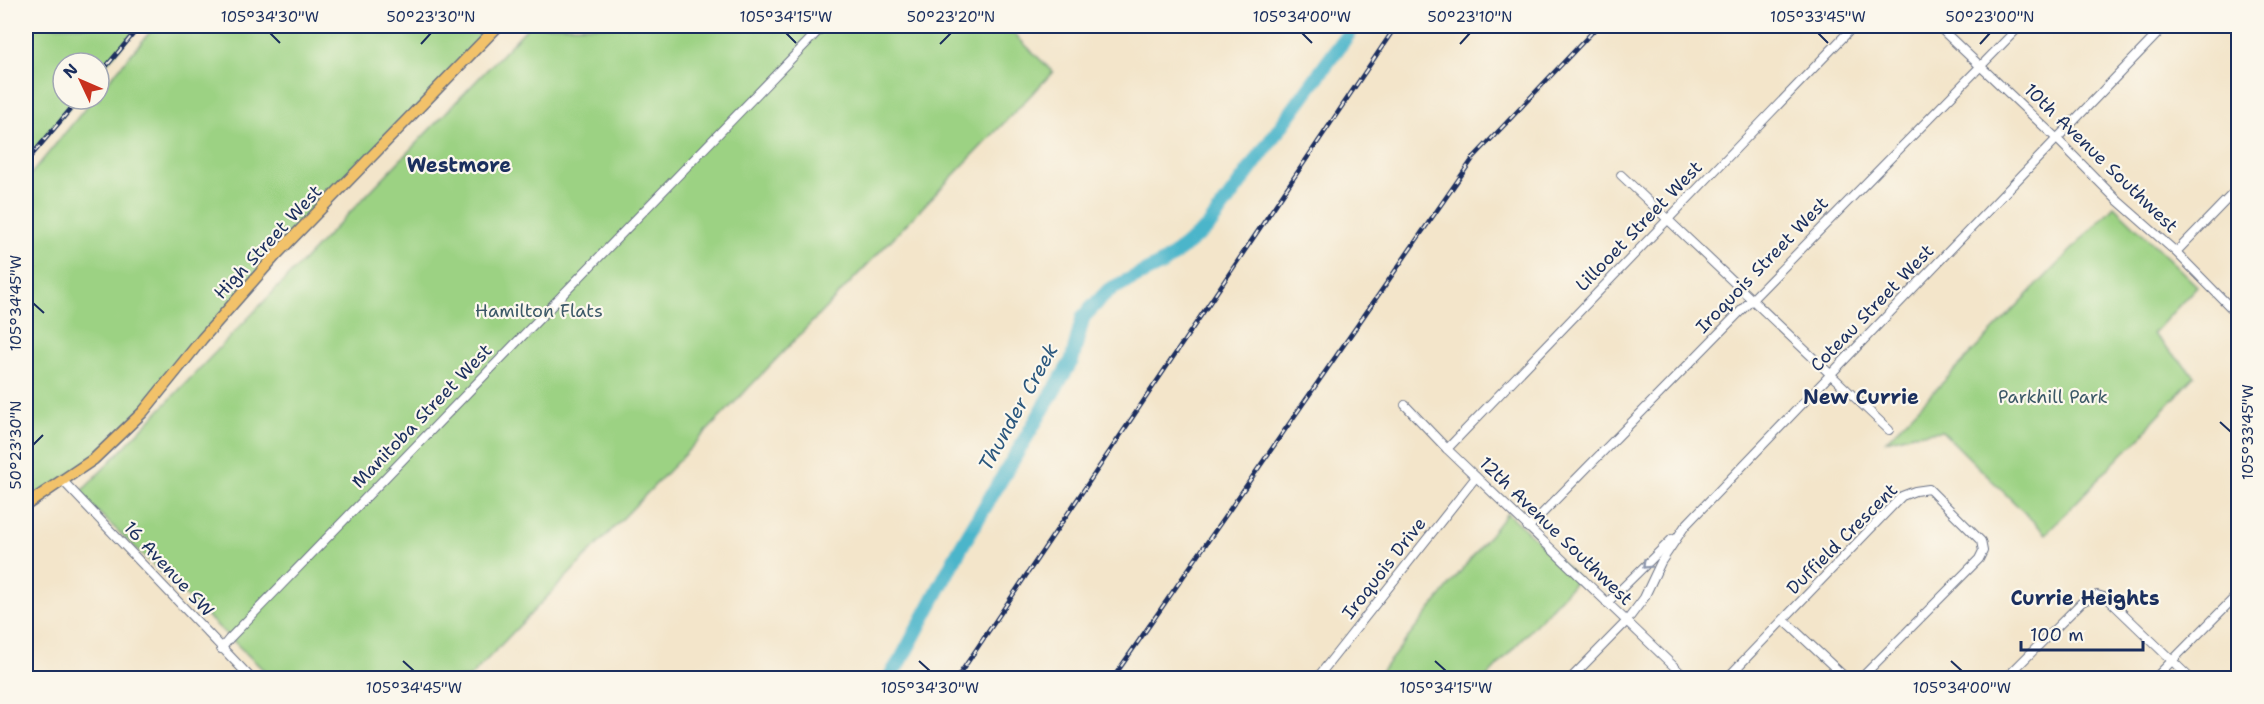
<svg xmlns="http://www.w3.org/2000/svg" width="2264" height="704" font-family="'Shantell Sans',sans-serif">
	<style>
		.green { fill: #9cd283; stroke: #5c8070; stroke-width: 1.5 }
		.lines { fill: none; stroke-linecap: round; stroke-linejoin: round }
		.river { stroke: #4cb5ca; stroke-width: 15 }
		.minor-casing { stroke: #676f84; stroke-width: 10 }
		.major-casing { stroke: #676f84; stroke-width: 13 }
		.minor { stroke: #fff; stroke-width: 8 }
		.major { stroke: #f2c26a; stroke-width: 10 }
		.rail-casing { stroke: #1b2f5e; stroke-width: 4.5 }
		.rail { stroke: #fbf7ec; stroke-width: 2; stroke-dasharray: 7; stroke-linecap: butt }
		.oneway { stroke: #8d97ae }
		.ticks { fill: none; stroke: #1b2f5e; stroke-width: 2 }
		.labels { text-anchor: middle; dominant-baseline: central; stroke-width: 4.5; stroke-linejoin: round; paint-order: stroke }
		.street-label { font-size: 18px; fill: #1b2f5e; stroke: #fbf7ec }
		.park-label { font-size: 18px; fill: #3b5867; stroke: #fbf7ec }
		.neighbourhood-label { font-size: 20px; font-weight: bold; fill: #1b2f5e; stroke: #fbf7ec }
		.water-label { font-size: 20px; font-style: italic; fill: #2a577e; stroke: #fbf7ec }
		.neatline { fill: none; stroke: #1b2f5e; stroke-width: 2 }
		.ticks-label { font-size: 15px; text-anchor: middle; fill: #1b2f5e }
	</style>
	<rect width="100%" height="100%" fill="#fbf7ec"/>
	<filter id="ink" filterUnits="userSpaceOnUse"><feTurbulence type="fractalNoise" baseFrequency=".0167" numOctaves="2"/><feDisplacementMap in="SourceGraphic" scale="12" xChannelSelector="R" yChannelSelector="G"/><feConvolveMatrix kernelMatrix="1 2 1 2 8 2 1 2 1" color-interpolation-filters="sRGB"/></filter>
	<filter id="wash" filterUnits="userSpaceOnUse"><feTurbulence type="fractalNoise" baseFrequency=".008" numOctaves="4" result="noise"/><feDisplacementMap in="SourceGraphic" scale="24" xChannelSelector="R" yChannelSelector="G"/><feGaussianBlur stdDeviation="1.35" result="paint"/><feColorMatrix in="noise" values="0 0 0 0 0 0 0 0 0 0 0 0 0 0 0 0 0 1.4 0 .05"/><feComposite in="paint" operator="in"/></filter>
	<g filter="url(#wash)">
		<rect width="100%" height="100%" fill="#f3e5ca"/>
		<g class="green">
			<path d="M26,26H139L99,73V63H63V99H77L26,160Z"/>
			<path d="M155,26H496L278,252L145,406L93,458L26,503V180L93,99H99V92Z"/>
			<path d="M529,26H1006L1053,72L469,678H272L79,494Z"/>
			<path d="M2114,206L2197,286L2153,334L2195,376L2153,421L2140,439L2124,452L2046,534L1942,431L1913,434L1886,441Z"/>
			<path d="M1507,513L1579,578L1486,678H1376Z"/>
		</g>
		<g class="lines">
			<path class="river" d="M889,678L902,658L961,547L1072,360L1083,317L1109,290L1165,262L1208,227L1354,26"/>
		</g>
	</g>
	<g filter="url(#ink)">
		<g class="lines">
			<defs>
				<g id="minor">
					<path d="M1938,26L2056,138L2117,200L2176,252L2238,315"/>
					<path d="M1621,175L1889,430"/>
					<path d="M2176,252L2238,188"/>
					<path d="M1405,405L1447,449L1686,678"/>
					<path d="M1447,449L1854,26"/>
					<path d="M63,481L251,678"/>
					<path d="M1528,528L2020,26"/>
					<path d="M1607,603L1672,539"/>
					<path d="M1784,620L1846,678"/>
					<path d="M221,649L229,639L823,26"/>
					<path d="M1317,678L1476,477"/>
					<path d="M1571,678L1626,622L1644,598L1661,562L1685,526L2165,26"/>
					<path d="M1727,678L1902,496L1915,491L1929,489L1981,541L1983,551L1979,559L1861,678"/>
					<path d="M2006,678L2082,602L2097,595L2107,598L2190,678"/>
					<path d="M2155,678L2238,594"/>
				</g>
				<path id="major" d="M26,505L94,459L143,412L202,339L276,255L498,26"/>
			</defs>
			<use href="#minor" class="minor-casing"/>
			<use href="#major" class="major-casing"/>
			<use href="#minor" class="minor"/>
			<use href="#major" class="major"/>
			<defs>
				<g id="rail">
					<path d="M99,75L140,26"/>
					<path d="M26,162L79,99"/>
					<path d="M957,678L1396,26"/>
					<path d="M1113,678L1474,157L1598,26"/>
				</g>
			</defs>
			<use href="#rail" class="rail-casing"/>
			<use href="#rail" class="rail"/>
		</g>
		<defs><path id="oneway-chevron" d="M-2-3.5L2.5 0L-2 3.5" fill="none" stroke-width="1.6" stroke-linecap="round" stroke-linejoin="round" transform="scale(1.5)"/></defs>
		<use class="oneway" href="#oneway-chevron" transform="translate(1646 565) rotate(135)"/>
	</g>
	<path class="ticks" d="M270,33L280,43M786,33L796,43M1302,33L1312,43M1818,33L1828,43M421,44L431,33M940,44L951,33M1460,44L1470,33M1980,44L1990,33M33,303L44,313M2220,422L2231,432M33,445L43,435M403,661L414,671M919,661L930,671M1435,661L1446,671M1951,661L1962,671"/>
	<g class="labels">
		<g class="street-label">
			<text transform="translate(2101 158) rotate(44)">10th Avenue Southwest</text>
			<text transform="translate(1639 226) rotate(-46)">Lillooet Street West</text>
			<text transform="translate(268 242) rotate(-47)">High Street West</text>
			<text transform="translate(1762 265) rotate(-46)">Iroquois Street West</text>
			<text transform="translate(1872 308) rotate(-46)">Coteau Street West</text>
			<text transform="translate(422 416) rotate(-46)">Manitoba Street West</text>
			<text transform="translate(1556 531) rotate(44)">12th Avenue Southwest</text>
			<text transform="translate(1842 539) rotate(-45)">Duffield Crescent</text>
			<text transform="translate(1384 568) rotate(-52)">Iroquois Drive</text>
			<text transform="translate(169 569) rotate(47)">16 Avenue SW</text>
		</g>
		<g class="park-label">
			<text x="539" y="311">Hamilton Flats</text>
			<text x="2053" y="397">Parkhill Park</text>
		</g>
		<g class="neighbourhood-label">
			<text x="459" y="165">Westmore</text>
			<text x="1861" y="397">New Currie</text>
			<text x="2085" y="598">Currie Heights</text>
		</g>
		<g class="water-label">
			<text transform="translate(1018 407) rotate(-61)">Thunder Creek</text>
		</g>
	</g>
	<rect width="2264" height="704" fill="none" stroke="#fbf7ec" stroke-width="66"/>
	<g transform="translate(81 81) rotate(314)"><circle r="28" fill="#fbf7ec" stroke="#a1a7b3" stroke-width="1.5"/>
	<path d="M0-4.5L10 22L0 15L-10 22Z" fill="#c8321e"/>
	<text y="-9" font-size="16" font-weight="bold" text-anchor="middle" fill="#1b2f5e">N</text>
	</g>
	<path d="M2021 641v9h122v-9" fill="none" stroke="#1b2f5e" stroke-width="3"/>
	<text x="2030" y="641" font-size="18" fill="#1b2f5e" stroke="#fbf7ec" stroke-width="4.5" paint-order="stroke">100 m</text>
	<rect x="33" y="33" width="2198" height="638" class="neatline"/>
	<g class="ticks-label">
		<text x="270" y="22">105°34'30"W</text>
		<text x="431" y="22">50°23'30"N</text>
		<text x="786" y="22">105°34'15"W</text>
		<text x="951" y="22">50°23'20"N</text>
		<text x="1302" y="22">105°34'00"W</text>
		<text x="1470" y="22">50°23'10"N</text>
		<text x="1818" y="22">105°33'45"W</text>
		<text x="1990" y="22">50°23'00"N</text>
		<text transform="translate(16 303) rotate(-90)" y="5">105°34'45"W</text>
		<text transform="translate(2248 432) rotate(-90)" y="5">105°33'45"W</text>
		<text transform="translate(16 445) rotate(-90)" y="5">50°23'30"N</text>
		<text x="414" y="693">105°34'45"W</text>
		<text x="930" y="693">105°34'30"W</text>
		<text x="1446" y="693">105°34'15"W</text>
		<text x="1962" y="693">105°34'00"W</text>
	</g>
</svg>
